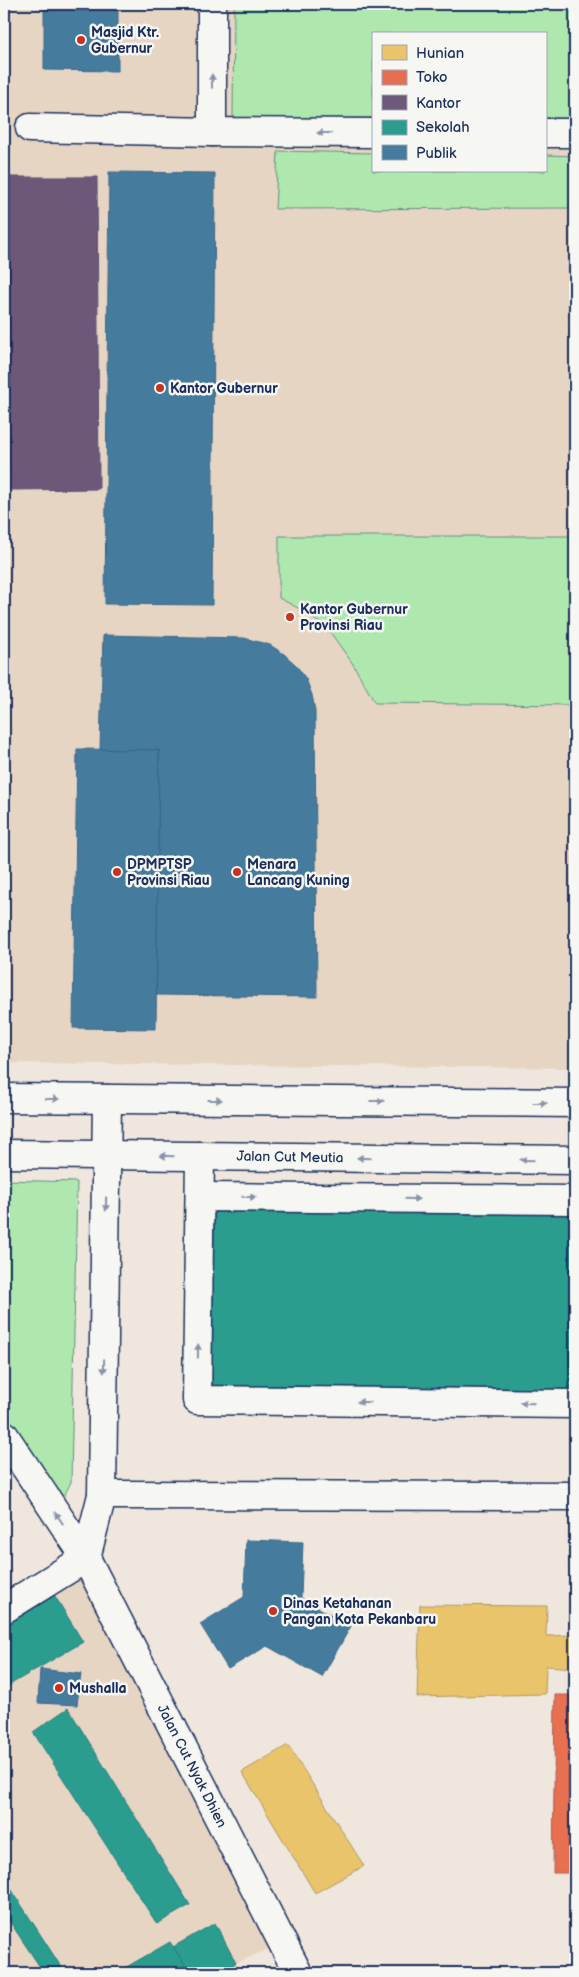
<svg xmlns="http://www.w3.org/2000/svg" width="579" height="1977" font-family="'Balsamiq Sans',sans-serif">
	<style>
		.built { fill: #e7d5c3; fill-rule: evenodd }
		.green { fill: #aee8ae; stroke: #648c86 }
		.homes { fill: #e9c46a; stroke: #ab9766 }
		.shops { fill: #e76f51; stroke: #aa5c55 }
		.offices { fill: #6d597a; stroke: #544c72 }
		.schools { fill: #2a9d8f; stroke: #267c80 }
		.public { fill: #457b9d; stroke: #38648a }
		.lines { fill: none; stroke-linecap: round; stroke-linejoin: round }
		.minor-casing { stroke: #1b2f5e; stroke-width: 31 }
		.minor { stroke: #f6f6f2; stroke-width: 28 }
		.oneway { fill: #8892a8 }
		.poi-dot { fill: #c8321e; stroke: #f6f6f2; stroke-width: 2 }
		.labels { text-anchor: middle; dominant-baseline: central; stroke-width: 5; stroke-linejoin: round; paint-order: stroke }
		.poi-label { font-size: 14px; font-weight: bold; fill: #1b2f5e; stroke: #f6f6f2; text-anchor: start }
		.street-label { font-size: 14px; fill: #1b2f5e; stroke: #f6f6f2 }
	</style>
	<rect width="100%" height="100%" fill="#efe7dd"/>
	<filter id="ink" filterUnits="userSpaceOnUse"><feTurbulence type="fractalNoise" baseFrequency=".02" numOctaves="2"/><feDisplacementMap in="SourceGraphic" scale="10" xChannelSelector="R" yChannelSelector="G"/><feConvolveMatrix kernelMatrix="1 2 1 2 8 2 1 2 1" color-interpolation-filters="sRGB"/></filter>
	<g filter="url(#ink)">
		<g class="built">
			<path d="M4,4H575V1068L4,1063ZM373,34H545V171H373Z"/>
			<path d="M86,1558L283,1943L236,1963L219,1973H4V1609Z"/>
		</g>
		<g class="green">
			<path d="M234,4H575V118H545V34H373V118H233Z"/>
			<path d="M278,151L373,153V171H545V155L575,156V208L275,209Z"/>
			<path d="M279,536H575V705L375,703L353,664L327,628L298,608L279,598Z"/>
			<path d="M4,1180L77,1182L71,1482L57,1510L4,1427Z"/>
		</g>
		<g class="homes">
			<path d="M420,1605L547,1606L546,1636L575,1635V1668L546,1666L545,1694L417,1697Z"/>
			<path d="M288,1745L364,1866L315,1893L242,1772Z"/>
		</g>
		<path class="shops" d="M555,1695H575V1873H553Z"/>
		<path class="offices" d="M8,177H97L99,489L10,490Z"/>
		<g class="schools">
			<path d="M214,1206L575,1210V1394L212,1391Z"/>
			<path d="M50,1588L83,1642L4,1688V1616Z"/>
			<path d="M68,1708L190,1905L157,1924L33,1732Z"/>
			<path d="M4,1878L65,1973H44L4,1913Z"/>
			<path d="M215,1923L236,1963L219,1973H190L173,1947Z"/>
			<path d="M170,1942L190,1973H116Z"/>
		</g>
		<g class="public">
			<path d="M44,10H118V71L44,70Z"/>
			<path d="M109,172L215,173L212,605L105,604Z"/>
			<path d="M103,635L244,638L270,645L284,654L296,665L306,679L312,695L315,711L317,997L156,995L159,750H100Z"/>
			<path d="M77,749L159,750L156,1029L73,1028Z"/>
			<path d="M246,1540L303,1542L301,1598L351,1626L322,1677L267,1646L228,1669L200,1624L244,1597Z"/>
			<path d="M40,1669L81,1674L77,1705L38,1703Z"/>
		</g>
		<g class="lines">
			<defs>
				<g id="minor">
					<path d="M212,4V132L373,133"/>
					<path d="M30,128L212,132"/>
					<path d="M545,133H575"/>
					<path d="M4,1098L575,1103"/>
					<path d="M4,1154L575,1160"/>
					<path d="M200,1156L197,1400L575,1404"/>
					<path d="M200,1197L575,1200"/>
					<path d="M4,1435L86,1558L298,1973"/>
					<path d="M102,1495L575,1496"/>
					<path d="M4,1609L86,1558L102,1495L107,1099"/>
				</g>
			</defs>
			<use href="#minor" class="minor-casing"/>
			<use href="#minor" class="minor"/>
		</g>
		<defs><path id="oneway-solid" d="M-6-.8H1V-3.2L6.5 0L1 3.2V.8H-6Z" transform="scale(1.25)"/></defs>
		<g class="oneway">
			<use href="#oneway-solid" transform="translate(212 81) rotate(-90)"/>
			<use href="#oneway-solid" transform="translate(324 133) rotate(-180)"/>
			<use href="#oneway-solid" transform="translate(52 1099)"/>
			<use href="#oneway-solid" transform="translate(215 1100)"/>
			<use href="#oneway-solid" transform="translate(377 1101)"/>
			<use href="#oneway-solid" transform="translate(540 1103)"/>
			<use href="#oneway-solid" transform="translate(167 1156) rotate(-179)"/>
			<use href="#oneway-solid" transform="translate(364 1158) rotate(-179)"/>
			<use href="#oneway-solid" transform="translate(527 1160) rotate(-179)"/>
			<use href="#oneway-solid" transform="translate(249 1197) rotate(1)"/>
			<use href="#oneway-solid" transform="translate(412 1199) rotate(1)"/>
			<use href="#oneway-solid" transform="translate(106 1204) rotate(91)"/>
			<use href="#oneway-solid" transform="translate(198 1351) rotate(-89)"/>
			<use href="#oneway-solid" transform="translate(104 1366) rotate(91)"/>
			<use href="#oneway-solid" transform="translate(364 1402) rotate(-179)"/>
			<use href="#oneway-solid" transform="translate(527 1403) rotate(-179)"/>
			<use href="#oneway-solid" transform="translate(59 1518) rotate(-124)"/>
		</g>
	</g>
	<g class="poi-dot">
		<circle cx="81" cy="40" r="5"/>
		<circle cx="160" cy="388" r="5"/>
		<circle cx="290" cy="617" r="5"/>
		<circle cx="117" cy="872" r="5"/>
		<circle cx="237" cy="872" r="5"/>
		<circle cx="273" cy="1611" r="5"/>
		<circle cx="59" cy="1688" r="5"/>
	</g>
	<g class="labels">
		<g class="poi-label">
			<text x="91" y="32">Masjid Ktr.<tspan x="91" dy="16">Gubernur</tspan></text>
			<text x="170" y="388">Kantor Gubernur</text>
			<text x="300" y="609">Kantor Gubernur<tspan x="300" dy="16">Provinsi Riau</tspan></text>
			<text x="127" y="864">DPMPTSP<tspan x="127" dy="16">Provinsi Riau</tspan></text>
			<text x="247" y="864">Menara<tspan x="247" dy="16">Lancang Kuning</tspan></text>
			<text x="283" y="1603">Dinas Ketahanan<tspan x="283" dy="16">Pangan Kota Pekanbaru</tspan></text>
			<text x="69" y="1688">Mushalla</text>
		</g>
		<g class="street-label">
			<text transform="translate(290 1157) rotate(1)">Jalan Cut Meutia</text>
			<text transform="translate(192 1766) rotate(63)">Jalan Cut Nyak Dhien</text>
		</g>
	</g>
	<rect width="579" height="1977" fill="none" stroke="#f6f6f2" stroke-width="20"/>
	<rect x="10" y="10" width="559" height="1957" fill="none" stroke="#1b2f5e" stroke-width="2" filter="url(#ink)"/>
	<rect x="372" y="32" width="175" height="140" fill="#f6f6f2" stroke="#9ea6b7"/>
	<rect x="382" y="45" width="25" height="15" fill="#e9c46a" stroke="#9ea6b7"/>
	<text x="416" y="58" font-size="15" fill="#1b2f5e">Hunian</text>
	<rect x="382" y="70" width="25" height="15" fill="#e76f51" stroke="#9ea6b7"/>
	<text x="416" y="82" font-size="15" fill="#1b2f5e">Toko</text>
	<rect x="382" y="95" width="25" height="15" fill="#6d597a" stroke="#9ea6b7"/>
	<text x="416" y="108" font-size="15" fill="#1b2f5e">Kantor</text>
	<rect x="382" y="120" width="25" height="15" fill="#2a9d8f" stroke="#9ea6b7"/>
	<text x="416" y="132" font-size="15" fill="#1b2f5e">Sekolah</text>
	<rect x="382" y="145" width="25" height="15" fill="#457b9d" stroke="#9ea6b7"/>
	<text x="416" y="158" font-size="15" fill="#1b2f5e">Publik</text>
</svg>
